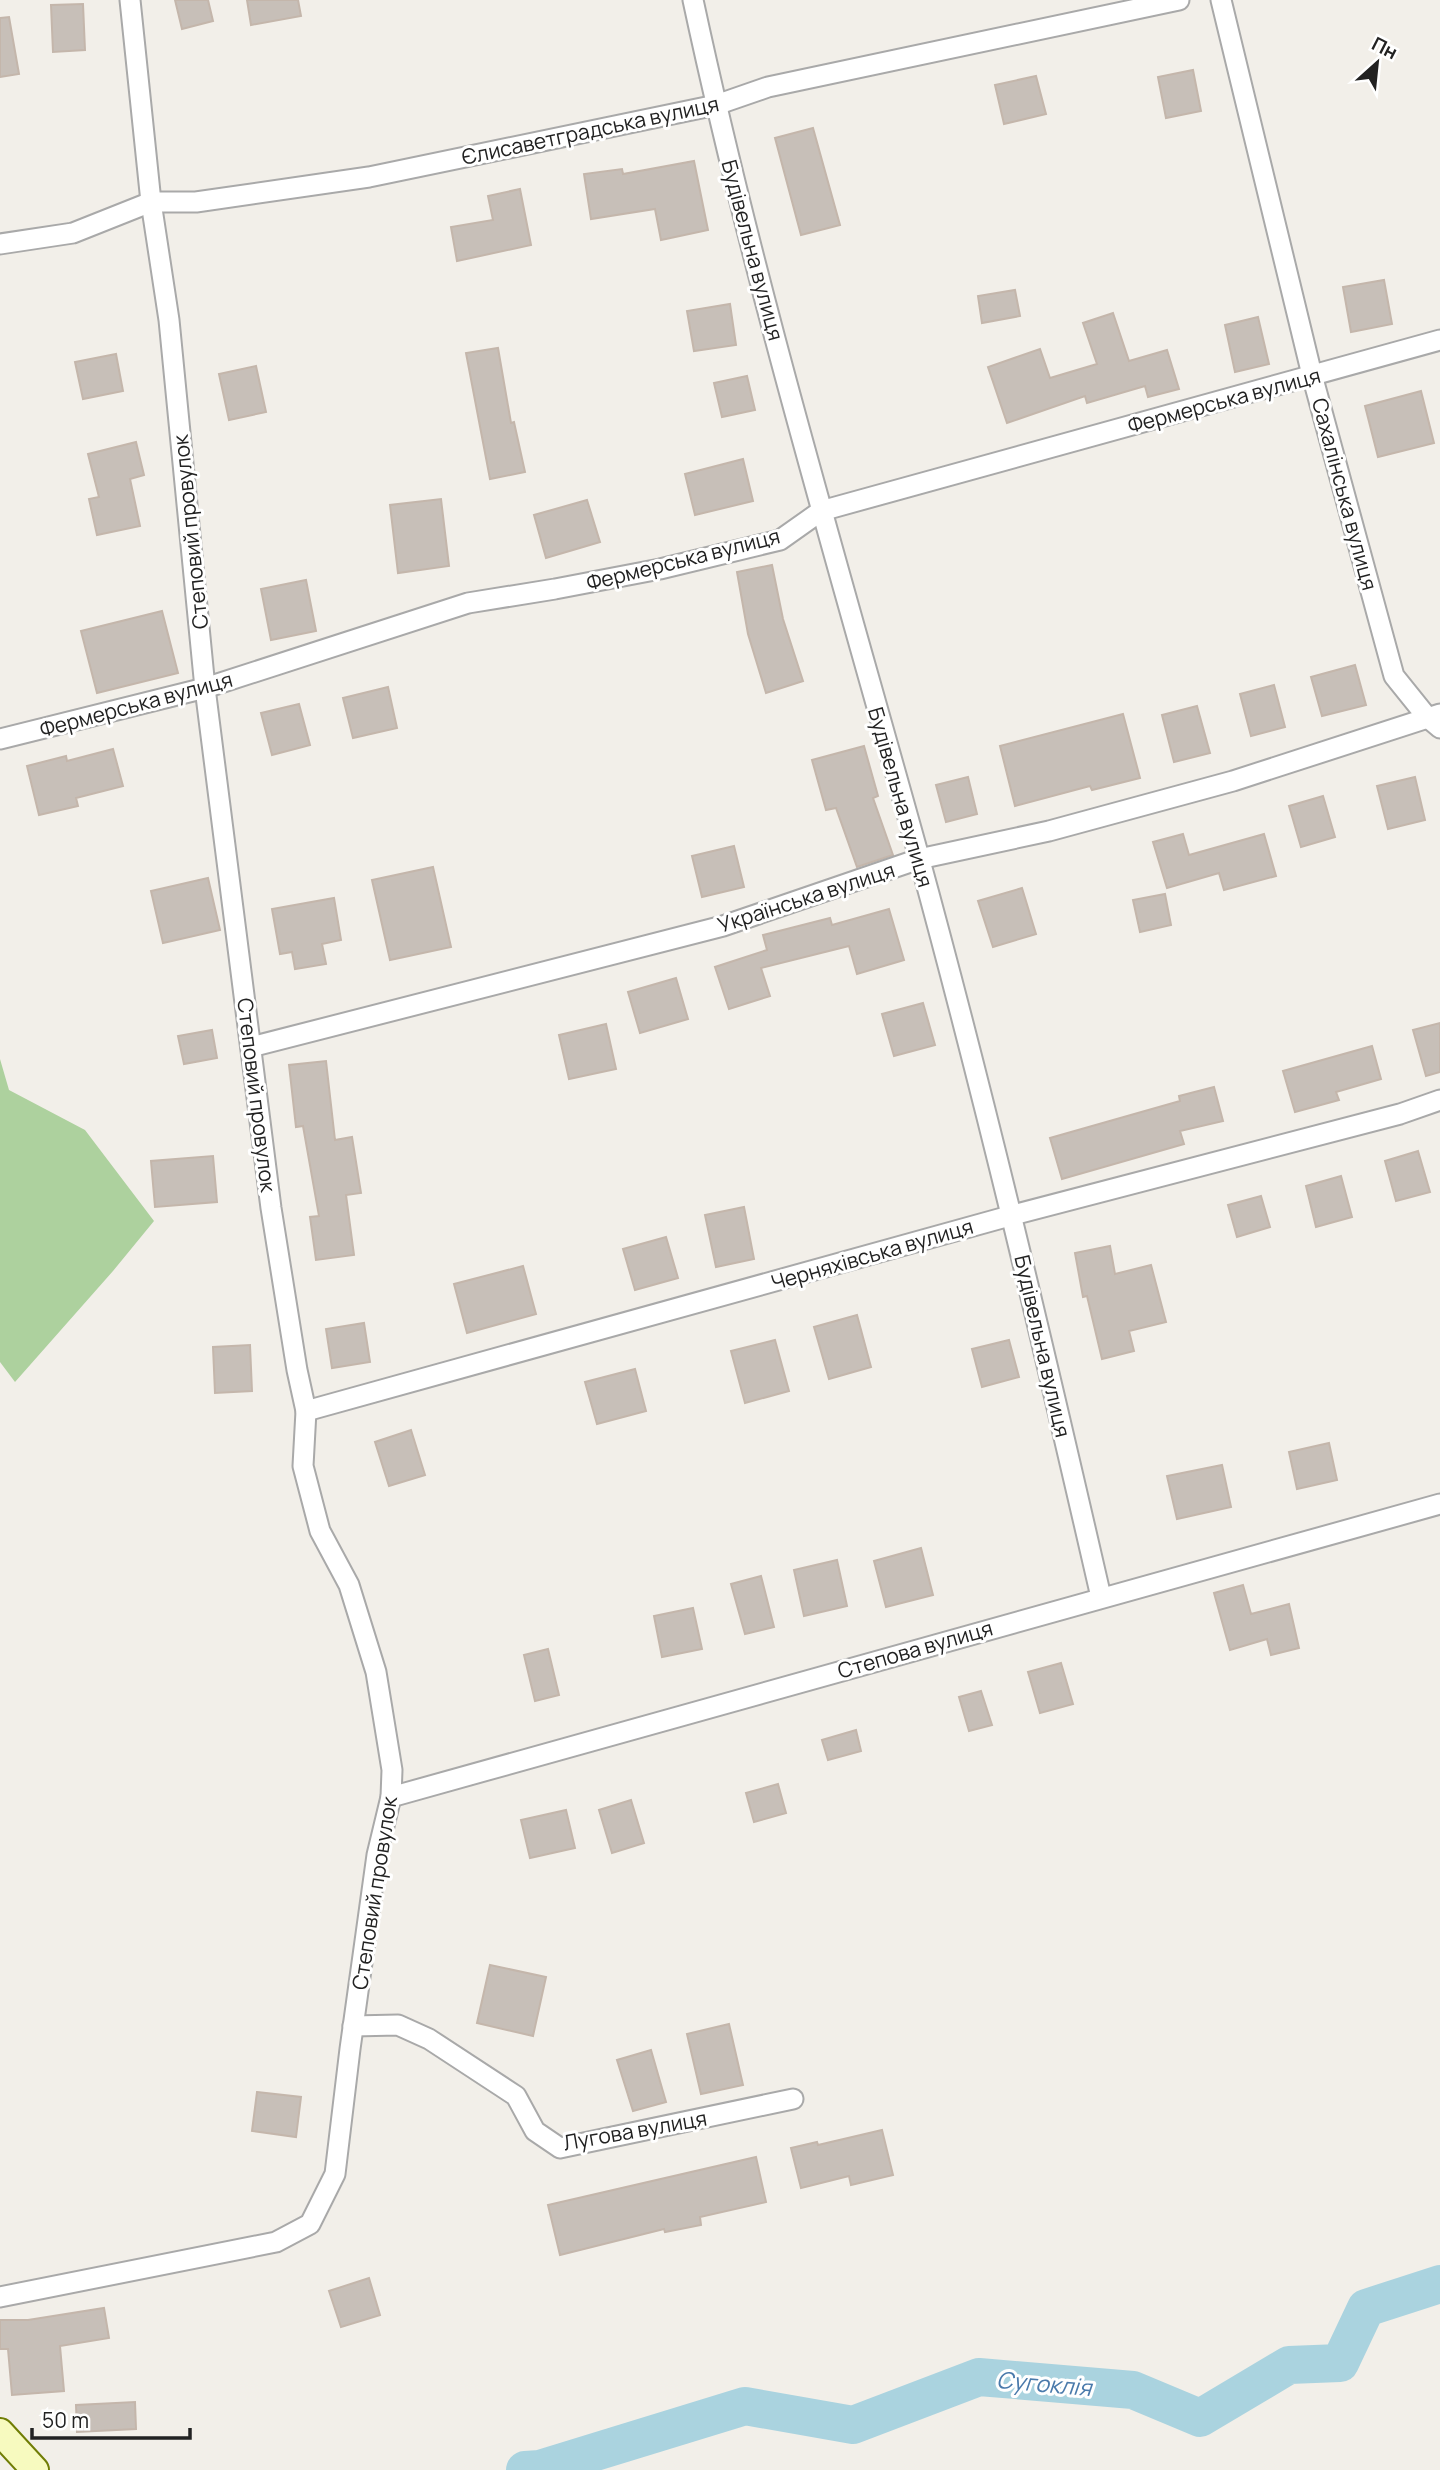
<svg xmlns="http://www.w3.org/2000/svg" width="1440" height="2470" font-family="Manrope,sans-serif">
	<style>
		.forest { fill: #add19e }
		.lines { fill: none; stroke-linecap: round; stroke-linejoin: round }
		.river { stroke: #aad3df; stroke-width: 38 }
		.building { fill: #c7bfb8; stroke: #c4b6ab; stroke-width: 2 }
		.street-casing { stroke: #a9a9a9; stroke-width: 23 }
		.secondary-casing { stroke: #707d05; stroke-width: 30 }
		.street { stroke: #fff; stroke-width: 19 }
		.secondary { stroke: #f7fabf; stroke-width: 26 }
		.labels { text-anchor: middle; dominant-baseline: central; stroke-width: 6; stroke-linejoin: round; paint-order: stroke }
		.street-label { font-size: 21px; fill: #222; stroke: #fff }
		.water-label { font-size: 23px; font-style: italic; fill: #4a7aab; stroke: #fff }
	</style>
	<rect width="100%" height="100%" fill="#f2efe9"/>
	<path class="forest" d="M0,1059L9,1090L85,1130L154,1221L113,1271L15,1382L0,1362Z"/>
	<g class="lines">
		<path class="river" d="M525,2470L540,2469L745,2406L853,2425L979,2377L1133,2390L1200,2418L1289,2365L1340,2363L1366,2308L1440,2284"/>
	</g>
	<g class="building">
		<path d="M175,0H208L213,21L182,29Z"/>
		<path d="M247,0H298L301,16L251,25Z"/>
		<path d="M83,4L85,50L53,52L51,5Z"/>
		<path d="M9,17L19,74L0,77V18Z"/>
		<path d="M1193,70L1201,111L1166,118L1158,77Z"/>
		<path d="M1036,76L1046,114L1004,124L995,85Z"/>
		<path d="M813,128L840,225L801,235L775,138Z"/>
		<path d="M694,161L708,230L661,240L655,209L591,219L584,174L622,169L623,174Z"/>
		<path d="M520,189L531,245L457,261L451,227L493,220L488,196Z"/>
		<path d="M1384,280L1392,324L1351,332L1343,287Z"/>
		<path d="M1015,290L1020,316L982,323L978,296Z"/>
		<path d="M730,304L736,345L694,351L687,311Z"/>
		<path d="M1113,313L1129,361L1167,350L1179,389L1148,397L1145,386L1087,403L1085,396L1007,423L988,367L1040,349L1050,378L1097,364L1083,323Z"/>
		<path d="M1258,317L1269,364L1235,372L1225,325Z"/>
		<path d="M498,348L511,423L514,422L525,472L490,479L466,353Z"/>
		<path d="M116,354L123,391L83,399L75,362Z"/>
		<path d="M256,366L266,412L229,420L219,374Z"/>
		<path d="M747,376L755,410L722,417L714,383Z"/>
		<path d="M1421,391L1434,443L1378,457L1365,406Z"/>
		<path d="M136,442L144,475L130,479L140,526L97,535L89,499L99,497L88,454Z"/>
		<path d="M743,459L753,501L695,515L685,474Z"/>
		<path d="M441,499L449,566L398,573L390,505Z"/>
		<path d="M587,500L600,542L546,558L534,515Z"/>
		<path d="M772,565L783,619L803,681L766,693L748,634L737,572Z"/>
		<path d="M306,580L316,631L271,640L261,589Z"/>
		<path d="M162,611L178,673L97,693L81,631Z"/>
		<path d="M1355,665L1366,705L1322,716L1311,677Z"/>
		<path d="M1274,685L1285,727L1251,736L1240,694Z"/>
		<path d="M388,687L397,728L353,738L343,698Z"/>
		<path d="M299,704L310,745L272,755L261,713Z"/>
		<path d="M1197,706L1210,753L1174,762L1162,715Z"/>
		<path d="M1123,714L1140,778L1092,790L1090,786L1015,806L1000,746Z"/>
		<path d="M864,746L878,796L873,798L893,855L857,867L836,808L826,810L812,760Z"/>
		<path d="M113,749L123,786L76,798L78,806L39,815L27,766L66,756L67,761Z"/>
		<path d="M968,777L977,814L946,822L936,785Z"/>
		<path d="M1415,777L1425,820L1388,829L1377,786Z"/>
		<path d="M1323,796L1335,837L1301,847L1289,806Z"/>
		<path d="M1183,834L1189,855L1264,834L1276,876L1224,890L1219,873L1167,888L1153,842Z"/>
		<path d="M734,846L744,887L702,897L692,856Z"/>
		<path d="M433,867L451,947L390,960L372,880Z"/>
		<path d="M208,878L220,930L163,943L151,891Z"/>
		<path d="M1022,888L1036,934L993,947L978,901Z"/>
		<path d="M1165,894L1171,925L1140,932L1133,900Z"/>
		<path d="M334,898L341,940L322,944L326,964L295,969L292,952L280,954L272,909Z"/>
		<path d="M889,909L904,960L857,974L849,946L761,968L770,996L729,1009L715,967L767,950L763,935L830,918L832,925Z"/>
		<path d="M676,978L688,1019L640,1033L628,992Z"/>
		<path d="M923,1003L935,1045L894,1056L882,1014Z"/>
		<path d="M1440,1023V1072L1426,1076L1413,1030Z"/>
		<path d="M606,1024L616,1069L569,1079L559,1035Z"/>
		<path d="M212,1030L217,1058L184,1064L178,1036Z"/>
		<path d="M1372,1046L1381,1079L1336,1092L1339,1100L1295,1112L1283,1071Z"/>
		<path d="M326,1061L335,1140L352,1137L361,1193L346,1195L354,1255L316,1260L310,1217L319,1216L303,1126L296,1127L289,1065Z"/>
		<path d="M1214,1087L1223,1121L1180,1131L1184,1144L1062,1179L1050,1138L1180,1101L1179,1096Z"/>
		<path d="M1418,1151L1430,1192L1396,1201L1385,1161Z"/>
		<path d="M213,1156L217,1202L155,1207L151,1161Z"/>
		<path d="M1341,1176L1352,1217L1316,1227L1306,1186Z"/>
		<path d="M1261,1196L1270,1227L1237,1237L1228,1205Z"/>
		<path d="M744,1207L754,1259L716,1267L705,1215Z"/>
		<path d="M666,1237L678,1278L635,1290L623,1249Z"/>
		<path d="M1110,1246L1115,1274L1151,1265L1166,1322L1129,1331L1134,1351L1102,1359L1087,1296L1083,1297L1075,1253Z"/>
		<path d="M523,1266L536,1314L467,1333L454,1284Z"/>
		<path d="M857,1315L871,1367L829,1379L814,1327Z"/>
		<path d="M364,1323L370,1362L332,1368L326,1329Z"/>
		<path d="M775,1340L789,1391L745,1403L731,1351Z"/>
		<path d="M1009,1340L1019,1377L982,1387L972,1349Z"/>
		<path d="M250,1345L252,1391L215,1393L213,1347Z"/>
		<path d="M635,1369L646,1411L597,1424L585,1382Z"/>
		<path d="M411,1430L425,1475L389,1486L375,1442Z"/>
		<path d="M1329,1443L1337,1480L1297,1489L1289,1452Z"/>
		<path d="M1222,1465L1231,1507L1177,1519L1167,1476Z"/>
		<path d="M921,1548L933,1595L886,1607L874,1561Z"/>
		<path d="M837,1560L847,1606L804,1616L794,1570Z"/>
		<path d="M761,1576L774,1627L745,1634L731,1584Z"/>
		<path d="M1243,1585L1251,1614L1289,1604L1299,1648L1271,1655L1267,1639L1230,1650L1214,1593Z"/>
		<path d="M693,1608L702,1649L662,1657L654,1616Z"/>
		<path d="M548,1649L559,1695L535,1701L524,1655Z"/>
		<path d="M1061,1663L1073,1704L1040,1713L1028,1672Z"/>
		<path d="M981,1691L992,1725L969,1731L959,1697Z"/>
		<path d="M856,1730L861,1751L828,1760L822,1740Z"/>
		<path d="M778,1784L786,1813L754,1822L746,1793Z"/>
		<path d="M631,1800L644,1843L612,1853L599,1810Z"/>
		<path d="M566,1810L575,1848L530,1858L521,1820Z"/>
		<path d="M490,1965L546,1977L533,2036L477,2023Z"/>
		<path d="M729,2024L743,2085L701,2094L687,2034Z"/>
		<path d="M651,2050L666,2102L633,2111L617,2060Z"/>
		<path d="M257,2092L301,2097L296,2137L252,2131Z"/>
		<path d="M882,2130L893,2175L851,2185L849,2176L801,2188L791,2148L817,2142L818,2145Z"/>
		<path d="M756,2157L766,2202L700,2217L701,2225L665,2232L664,2229L560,2255L548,2205Z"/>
		<path d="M369,2278L380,2315L341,2327L329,2291Z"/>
		<path d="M104,2308L109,2338L60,2346L64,2391L12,2395L8,2349H0V2320H28Z"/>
		<path d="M135,2402L136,2429L77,2432L76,2405Z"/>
	</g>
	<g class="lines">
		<defs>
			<g id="street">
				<path d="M693,0C755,289 840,572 919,857C986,1102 1044,1349 1101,1597"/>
				<path d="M1221,0L1312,375L1394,676L1427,717L1440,728"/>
				<path d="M0,244L73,233L151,202H196L369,177L716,105L768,87L1179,0"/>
				<path d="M0,739L205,688L468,603L555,589L660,569L780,540L821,511L1440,340"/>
				<path d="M251,1047L723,926L919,859L1049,831L1233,781L1440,714"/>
				<path d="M306,1411L1013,1215L1400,1114L1440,1100"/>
				<path d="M391,1797L1440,1504"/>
				<path d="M353,2026L398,2025L429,2039L516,2096L535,2131L560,2148L793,2099"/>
				<path d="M0,2297L276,2242L310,2224L335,2174L350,2049L377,1855L391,1797L392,1770L376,1672L349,1585L320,1531L303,1466L306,1411L297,1370L271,1208L205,688L169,320L151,202L130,0"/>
			</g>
			<path id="secondary" d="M0,2432L35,2470"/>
		</defs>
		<use href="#street" class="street-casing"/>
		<use href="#secondary" class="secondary-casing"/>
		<use href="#street" class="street"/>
		<use href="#secondary" class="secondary"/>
	</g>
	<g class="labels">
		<g class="street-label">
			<text transform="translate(590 130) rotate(-12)">Єлисаветградська вулиця</text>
			<text transform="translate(753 250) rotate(75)">Будівельна вулиця</text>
			<text transform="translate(1224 400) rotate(-15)">Фермерська вулиця</text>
			<text transform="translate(1345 494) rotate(75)">Сахалінська вулиця</text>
			<text transform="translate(190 532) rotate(-96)">Степовий провулок</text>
			<text transform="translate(683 559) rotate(-14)">Фермерська вулиця</text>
			<text transform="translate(136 704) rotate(-15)">Фермерська вулиця</text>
			<text transform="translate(901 797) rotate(74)">Будівельна вулиця</text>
			<text transform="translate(806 897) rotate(-18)">Українська вулиця</text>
			<text transform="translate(257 1095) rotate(83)">Степовий провулок</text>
			<text transform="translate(872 1254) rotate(-16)">Черняхівська вулиця</text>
			<text transform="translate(1043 1346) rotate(77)">Будівельна вулиця</text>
			<text transform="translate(915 1649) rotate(-16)">Степова вулиця</text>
			<text transform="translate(374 1893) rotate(-81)">Степовий провулок</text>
			<text transform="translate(635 2130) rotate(-10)">Лугова вулиця</text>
		</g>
		<g class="water-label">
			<text transform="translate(1044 2383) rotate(5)">Сугоклія</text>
		</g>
	</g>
	<g transform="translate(1377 63) rotate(27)" stroke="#ffffff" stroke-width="5" paint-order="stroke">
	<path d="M0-5L12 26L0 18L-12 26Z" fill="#222222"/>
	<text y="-10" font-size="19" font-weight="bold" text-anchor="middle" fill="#222222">Пн</text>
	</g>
	<path d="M32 2428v10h158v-10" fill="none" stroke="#222222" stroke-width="3.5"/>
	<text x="42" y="2428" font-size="21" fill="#222222" stroke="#ffffff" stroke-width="5" paint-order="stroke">50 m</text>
</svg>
